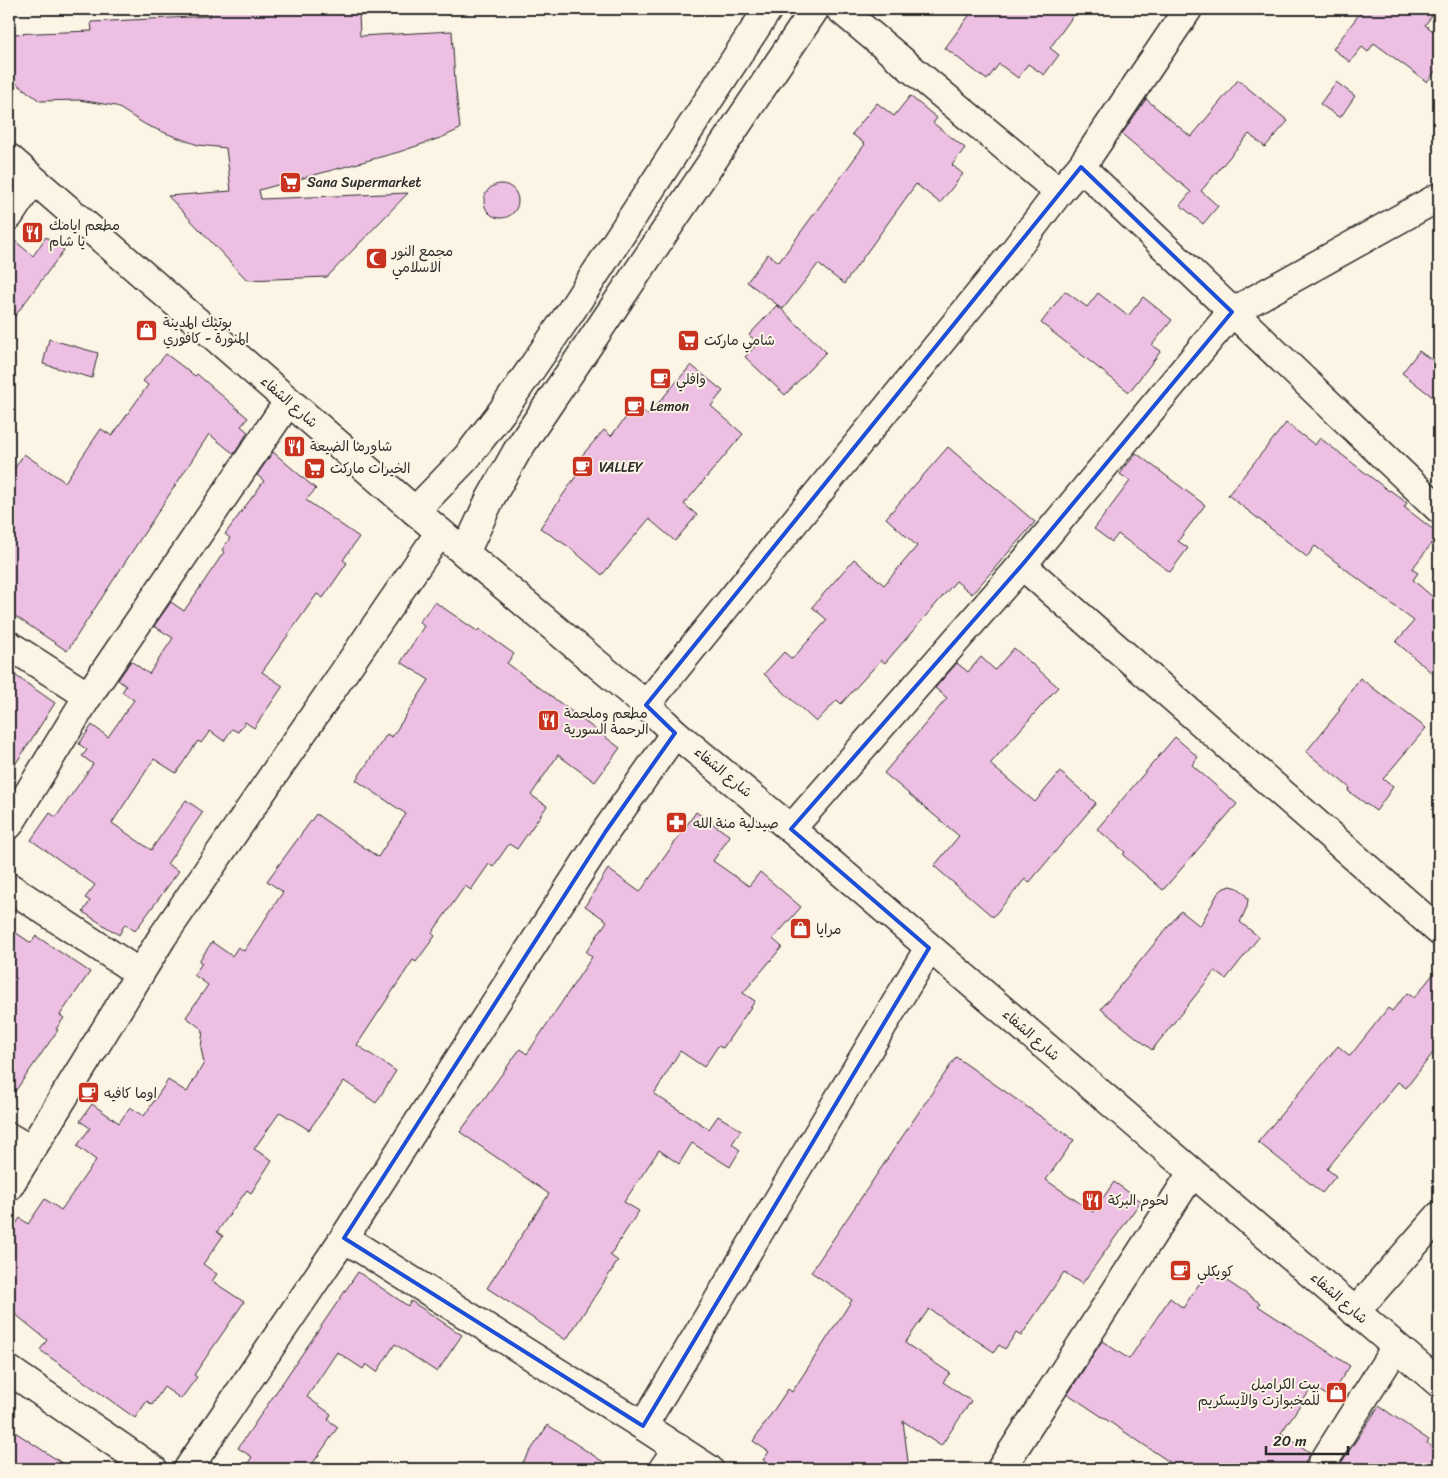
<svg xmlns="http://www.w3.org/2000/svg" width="1448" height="1478" font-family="Sriracha,'Playpen Sans Arabic',sans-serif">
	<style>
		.building { fill: #edbfe3; stroke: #2b2b2b }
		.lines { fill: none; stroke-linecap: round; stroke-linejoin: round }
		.street-casing { stroke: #2b2b2b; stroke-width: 31 }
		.secondary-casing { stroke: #2b2b2b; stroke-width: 31 }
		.street { stroke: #fcf5e5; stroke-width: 28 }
		.secondary { stroke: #fcf5e5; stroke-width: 28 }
		.marked { fill: none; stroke: #1d4ed8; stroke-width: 4; stroke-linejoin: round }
		.labels { text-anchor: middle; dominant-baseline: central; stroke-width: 4; stroke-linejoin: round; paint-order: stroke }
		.poi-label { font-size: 14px; fill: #2b2b2b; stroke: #fcf5e5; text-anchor: start }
		.street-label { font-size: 14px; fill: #2b2b2b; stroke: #fcf5e5 }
	</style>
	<rect width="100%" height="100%" fill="#fcf5e5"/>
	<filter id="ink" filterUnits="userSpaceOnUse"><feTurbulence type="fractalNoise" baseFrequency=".02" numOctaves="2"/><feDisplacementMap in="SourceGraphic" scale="10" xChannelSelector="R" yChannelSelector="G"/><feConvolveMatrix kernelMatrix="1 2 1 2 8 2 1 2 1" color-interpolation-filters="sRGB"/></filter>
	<g filter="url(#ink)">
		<g class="building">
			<path d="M210,9H310V14L359,12L360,36L452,31L455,82L460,129L443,137L399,152L259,190L261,199L408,193L327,277L247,280L168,196L231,191L226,148L198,145L173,136L146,125L116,106L79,100L40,101L9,78V34L92,31L91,22L210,16Z"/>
			<path d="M974,9H1078L1050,48L1059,55L1044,75L1028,64L1018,78L999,64L987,80L945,48Z"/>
			<path d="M1363,9H1437L1425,25L1439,35V66L1427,82L1374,43L1368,52L1362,47L1350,62L1333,49Z"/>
			<path d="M1238,80L1288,121L1265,147L1249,134L1201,191L1218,206L1203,224L1180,205L1191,192L1122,134L1146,99L1191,137Z"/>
			<path d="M1336,82L1355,96L1340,118L1320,104Z"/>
			<path d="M910,96L937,118L933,123L965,148L952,165L963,174L940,203L916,184L844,284L818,264L783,309L747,282L768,254L779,262L865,144L852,134L877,103L894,116Z"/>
			<circle cx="501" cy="201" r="17"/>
			<path d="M9,236L33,256L46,237L64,250L9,324Z"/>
			<path d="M1065,291L1087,307L1098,293L1128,316L1143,297L1172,320L1152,345L1161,351L1129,392L1041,323Z"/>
			<path d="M777,305L826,352L785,395L745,357L758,343L749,335Z"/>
			<path d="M49,339L98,353L92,378L43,364Z"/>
			<path d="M1419,351L1439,365V402L1402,373Z"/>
			<path d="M166,354L195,376L197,374L248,418L241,426L248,432L234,454L209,434L67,651L9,612V477L24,454L65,482L101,429L112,436L148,385L143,381Z"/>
			<path d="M691,365L723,391L711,406L743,434L684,504L697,515L675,541L649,519L602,575L569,547L540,528L583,466L577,461L604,430L611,436L636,405L648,415Z"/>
			<path d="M1286,423L1315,445L1320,438L1389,491L1390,490L1407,503L1404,507L1439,534L1412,569L1418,573L1413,580L1434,598L1439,592V679L1396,642L1414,621L1315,546L1307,557L1228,495Z"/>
			<path d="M948,447L1035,522L972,594L956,581L885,663L881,660L841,704L837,700L816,722L764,674L784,652L792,659L827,620L812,607L854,559L884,585L917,546L886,518Z"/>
			<path d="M273,452L316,489L306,500L359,537L343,560L347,563L323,598L317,594L262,672L283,686L254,728L245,722L238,732L232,729L224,741L210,731L201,743L198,741L176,773L154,759L112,823L151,850L186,800L203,812L167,864L179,871L135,931L125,924L119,935L83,912L90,901L85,898L95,885L31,840L50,813L56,817L93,764L82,756L87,750L79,744L92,725L108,737L134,700L122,692L126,686L118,680L131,661L149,674L173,638L154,626L171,602L184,611L224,552L222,550L230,538L225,534L264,481L257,475Z"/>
			<path d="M1136,453L1205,505L1178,541L1188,548L1170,572L1118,534L1112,542L1094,529L1130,481L1120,474Z"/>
			<path d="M435,602L477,631L479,629L514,654L507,663L620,748L595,782L558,755L531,795L547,806L517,849L509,844L493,867L489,864L471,890L465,886L432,933L435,936L416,962L413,960L357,1045L396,1071L376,1103L344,1081L309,1130L280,1112L254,1149L272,1160L251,1193L247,1190L217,1232L223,1236L203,1264L217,1274L212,1281L244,1302L194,1375L197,1377L181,1399L164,1387L152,1405L147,1401L135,1418L40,1350L47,1340L9,1309V1234L20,1218L28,1224L45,1199L61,1210L96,1160L77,1146L90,1128L80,1121L92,1104L119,1123L130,1107L144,1116L168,1080L187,1092L204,1063L201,1048L203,1030L186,1017L208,985L194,975L202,963L199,961L212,942L232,956L238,947L244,951L283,892L267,881L316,814L378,857L406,814L356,780L387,734L392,737L429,680L401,662L424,626L419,622Z"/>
			<path d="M1014,648L1058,687L990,764L1035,802L1060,772L1096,803L1029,883L1025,879L993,917L934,866L959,836L884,773L947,698L935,688L957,663L968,672L981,657L995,670Z"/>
			<path d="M9,671L55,703L9,774Z"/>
			<path d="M1360,678L1426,728L1383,779L1393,787L1376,811L1348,791L1350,788L1306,752L1340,710L1338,709Z"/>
			<path d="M1175,737L1198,757L1192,765L1237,804L1163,890L1123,855L1125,852L1097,829Z"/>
			<path d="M696,812L730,836L713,861L749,886L760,872L801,907L773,939L782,947L743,993L755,1001L723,1048L718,1046L704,1067L680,1051L654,1094L709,1129L718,1116L741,1130L732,1144L740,1150L730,1167L692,1143L679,1164L659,1150L624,1202L639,1211L610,1255L618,1261L566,1340L487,1288L549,1194L460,1132L520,1049L527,1054L592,957L586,952L607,921L585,906L608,869L640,892Z"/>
			<path d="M1231,886L1238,888L1244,893L1248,899L1247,907L1240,922L1259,937L1226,979L1215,971L1152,1050L1101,1009L1181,911L1200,926L1218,893L1224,888Z"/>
			<path d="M9,928L31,943L36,936L90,972L60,1015L64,1018L56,1029L58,1030L9,1100Z"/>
			<path d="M1439,967V1045L1406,1088L1398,1082L1327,1169L1336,1176L1322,1193L1258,1142L1338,1046L1350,1056L1388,1008L1392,1011L1407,993L1414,998Z"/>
			<path d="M956,1057L1074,1140L1046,1180L1093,1212L1114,1182L1141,1201L1082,1284L1064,1272L1021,1336L1016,1333L1005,1349L999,1345L994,1352L929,1309L905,1343L950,1373L943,1382L971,1401L941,1446L903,1421L909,1469H775L763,1460L769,1452L753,1441L788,1389L792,1392L852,1300L811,1272Z"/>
			<path d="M1209,1269L1260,1303L1258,1306L1350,1366L1329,1397L1313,1386L1281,1433L1311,1453L1306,1461L1304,1469H1180L1068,1394L1102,1341L1129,1359L1170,1298L1183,1308Z"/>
			<path d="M358,1272L408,1306L411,1301L462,1335L437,1372L395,1344L377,1372L366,1364L363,1369L337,1352L307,1397L331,1414L328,1420L338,1427L309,1469H244L252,1457L238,1448Z"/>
			<path d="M1379,1406L1429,1440L1427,1443L1439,1452V1469H1337Z"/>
			<path d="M548,1425L567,1438L614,1469H518Z"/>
			<path d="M9,1428L71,1469H9Z"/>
		</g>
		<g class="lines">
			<defs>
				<g id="street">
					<path d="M840,9L1059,192"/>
					<path d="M1081,167L1439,509"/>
					<path d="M9,216L33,180"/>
					<path d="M1022,565L1439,931"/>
					<path d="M9,645L88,696"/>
					<path d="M646,705L1012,254L1059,192L1081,167L1188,9"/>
					<path d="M9,825L88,696L288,402"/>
					<path d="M791,829L1022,565L1232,312L1439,197"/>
					<path d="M9,887L139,973"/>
					<path d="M9,1137L31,1150"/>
					<path d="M9,1186L163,936L440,532"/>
					<path d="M344,1238L643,1426L709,1469"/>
					<path d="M1355,1312L1439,1216"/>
					<path d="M9,1370L153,1469"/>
					<path d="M643,1426L929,948"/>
					<path d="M188,1469L344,1238L606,831L675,733"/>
					<path d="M663,1469L678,1448"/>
					<path d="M1001,1469L1192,1173"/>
					<path d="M1319,1469L1396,1347"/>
				</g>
				<g id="secondary">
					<path d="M9,158L415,511L646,705L675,733L791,829L1439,1383"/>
					<path d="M415,511L467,457L503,410L571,311L768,9"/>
					<path d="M465,553L490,499L517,451L815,9"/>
				</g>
			</defs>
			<use href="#street" class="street-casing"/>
			<use href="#secondary" class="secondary-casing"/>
			<use href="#street" class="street"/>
			<use href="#secondary" class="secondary"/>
		</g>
	</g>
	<path class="marked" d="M1081,167L1232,312L1022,565L791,829L929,948L643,1426L344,1238L606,831L675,733L646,705Z"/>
	<defs>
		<symbol id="supermarket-square" viewBox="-11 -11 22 22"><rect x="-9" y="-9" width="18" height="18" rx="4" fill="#c8321e" stroke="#fcf5e5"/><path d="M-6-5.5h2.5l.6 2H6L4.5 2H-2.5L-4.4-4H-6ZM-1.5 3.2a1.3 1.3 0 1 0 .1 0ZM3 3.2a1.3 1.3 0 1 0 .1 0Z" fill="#fff"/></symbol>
		<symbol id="restaurant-square" viewBox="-11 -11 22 22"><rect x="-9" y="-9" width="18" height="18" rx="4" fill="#c8321e" stroke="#fcf5e5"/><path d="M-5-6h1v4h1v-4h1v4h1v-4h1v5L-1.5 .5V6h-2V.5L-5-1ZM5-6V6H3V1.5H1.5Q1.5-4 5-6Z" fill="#fff"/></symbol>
		<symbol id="mosque-square" viewBox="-11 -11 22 22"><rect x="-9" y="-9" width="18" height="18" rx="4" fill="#c8321e" stroke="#fcf5e5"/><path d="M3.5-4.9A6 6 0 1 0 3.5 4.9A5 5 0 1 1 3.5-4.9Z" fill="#fff"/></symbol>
		<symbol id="shop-square" viewBox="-11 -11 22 22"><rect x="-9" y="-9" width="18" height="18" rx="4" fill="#c8321e" stroke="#fcf5e5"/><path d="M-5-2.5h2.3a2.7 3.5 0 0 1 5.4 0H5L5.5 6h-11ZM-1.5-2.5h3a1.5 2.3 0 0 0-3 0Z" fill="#fff"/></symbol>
		<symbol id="cafe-square" viewBox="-11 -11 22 22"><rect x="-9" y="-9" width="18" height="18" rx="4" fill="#c8321e" stroke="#fcf5e5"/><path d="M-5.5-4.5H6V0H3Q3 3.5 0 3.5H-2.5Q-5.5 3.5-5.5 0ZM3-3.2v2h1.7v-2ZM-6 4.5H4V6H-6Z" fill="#fff"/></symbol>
		<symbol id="pharmacy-square" viewBox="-11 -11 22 22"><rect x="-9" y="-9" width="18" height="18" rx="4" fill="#c8321e" stroke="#fcf5e5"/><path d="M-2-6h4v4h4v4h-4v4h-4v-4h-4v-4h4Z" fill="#fff"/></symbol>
	</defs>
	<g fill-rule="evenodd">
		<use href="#supermarket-square" x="278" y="170" width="25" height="25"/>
		<use href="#restaurant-square" x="20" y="220" width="25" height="25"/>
		<use href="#mosque-square" x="364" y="246" width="25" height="25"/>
		<use href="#shop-square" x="134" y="318" width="25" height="25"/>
		<use href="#supermarket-square" x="676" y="328" width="25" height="25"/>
		<use href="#cafe-square" x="648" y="366" width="25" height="25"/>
		<use href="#cafe-square" x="622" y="394" width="25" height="25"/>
		<use href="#restaurant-square" x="282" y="434" width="25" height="25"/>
		<use href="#cafe-square" x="570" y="454" width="25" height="25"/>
		<use href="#supermarket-square" x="302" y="456" width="25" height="25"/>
		<use href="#restaurant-square" x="536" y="708" width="25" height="25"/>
		<use href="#pharmacy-square" x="664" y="810" width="25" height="25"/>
		<use href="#shop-square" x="788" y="916" width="25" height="25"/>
		<use href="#cafe-square" x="76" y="1080" width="25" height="25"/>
		<use href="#restaurant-square" x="1080" y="1188" width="25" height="25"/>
		<use href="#cafe-square" x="1168" y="1258" width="25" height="25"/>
		<use href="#shop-square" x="1324" y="1380" width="25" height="25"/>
	</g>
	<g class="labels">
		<g class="poi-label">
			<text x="307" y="182">Sana Supermarket</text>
			<text x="49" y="225">مطعم ايامك<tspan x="49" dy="16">يا شام</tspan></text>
			<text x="392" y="251">مجمع النور<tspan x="392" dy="16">الاسلامي</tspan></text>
			<text x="163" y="322">بوتيك المدينة<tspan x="163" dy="16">المنورة - كافوري</tspan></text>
			<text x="704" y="340">شامي ماركت</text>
			<text x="676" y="379">وافلي</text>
			<text x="650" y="406">Lemon</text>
			<text x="310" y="446">شاورما الضيعة</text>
			<text x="599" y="467">VALLEY</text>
			<text x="330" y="468">الخيرات ماركت</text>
			<text x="564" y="713">مطعم وملحمة<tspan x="564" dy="16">الرحمة السورية</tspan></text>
			<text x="693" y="823">صيدلية منة الله</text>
			<text x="816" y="929">مرايا</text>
			<text x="104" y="1093">اوما كافيه</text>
			<text x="1108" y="1200">لحوم البركة</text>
			<text x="1197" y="1271">كويكلي</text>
			<text x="1320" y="1384" text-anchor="end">بيت الكراميل<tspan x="1320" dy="16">للمخبوازت والآيسكريم</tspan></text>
		</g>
		<g class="street-label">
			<text transform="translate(289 402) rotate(41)">شارع الشفاء</text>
			<text transform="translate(723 772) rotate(40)">شارع الشفاء</text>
			<text transform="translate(1031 1035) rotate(41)">شارع الشفاء</text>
			<text transform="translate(1339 1298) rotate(41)">شارع الشفاء</text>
		</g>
	</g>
	<rect width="1448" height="1478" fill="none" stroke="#fcf5e5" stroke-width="30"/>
	<rect x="15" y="15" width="1418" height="1448" fill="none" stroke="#2b2b2b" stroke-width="2" filter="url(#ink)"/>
	<path d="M1266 1446v8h82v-8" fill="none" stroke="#2b2b2b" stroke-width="2.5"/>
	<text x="1273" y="1446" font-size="15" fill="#2b2b2b" stroke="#fcf5e5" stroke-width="4" paint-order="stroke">20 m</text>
</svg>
